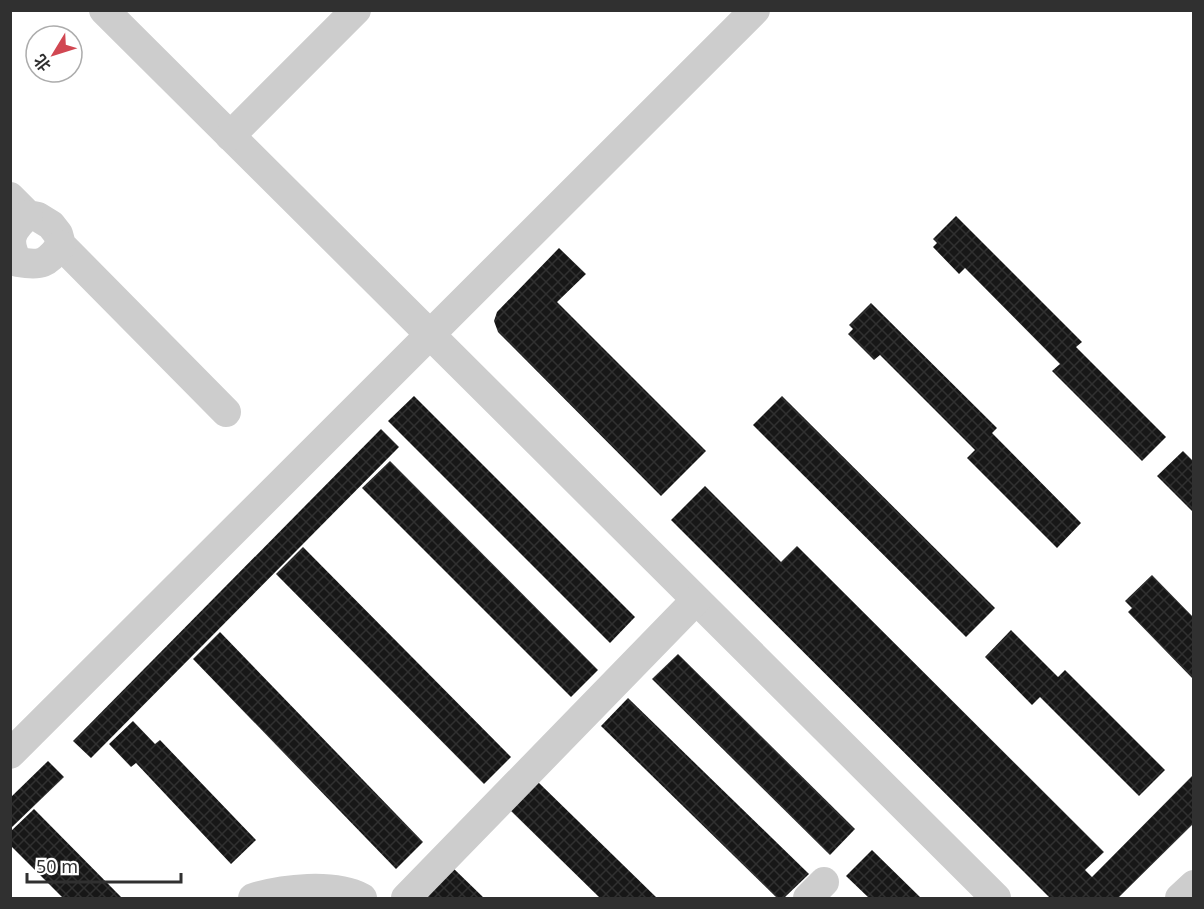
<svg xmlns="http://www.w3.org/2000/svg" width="1204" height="909" font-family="'Noto Sans','Noto Sans SC',sans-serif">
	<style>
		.building { fill: url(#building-cross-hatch) }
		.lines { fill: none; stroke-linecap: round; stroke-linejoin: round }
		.minor { stroke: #cdcdcd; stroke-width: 30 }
	</style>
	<defs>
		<pattern id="building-cross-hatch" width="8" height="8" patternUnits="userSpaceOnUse" patternTransform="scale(1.5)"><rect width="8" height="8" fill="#171717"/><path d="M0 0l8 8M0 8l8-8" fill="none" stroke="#303030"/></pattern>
	</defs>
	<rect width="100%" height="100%" fill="#fff"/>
	<g class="building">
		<path d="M956,216L1082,342L1076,347L1166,437L1142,461L1052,371L1060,364L965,268L959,274L933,247L937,243L933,239Z"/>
		<path d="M559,248L586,274L557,302L706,451L661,496L498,332L494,321L497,312Z"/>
		<path d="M871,303L997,428L992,433L1081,523L1057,548L967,458L975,450L880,355L874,360L848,334L853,329L849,325Z"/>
		<path d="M414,396L635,617L610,643L388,421Z"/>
		<path d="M782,396L995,608L966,637L753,425Z"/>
		<path d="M381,429L399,447L91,758L73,741Z"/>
		<path d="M1183,451L1194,462V513L1157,476Z"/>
		<path d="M390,461L598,670L571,697L362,488Z"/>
		<path d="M705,486L781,562L797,546L1104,852L1085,870L1092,877L1194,774V823L1118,898H1050L671,520Z"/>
		<path d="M303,547L511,757L484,784L276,574Z"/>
		<path d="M1152,575L1194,618V680L1128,612L1132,608L1125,601Z"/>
		<path d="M1011,630L1058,677L1065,670L1165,770L1139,796L1040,697L1032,705L985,657Z"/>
		<path d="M220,632L423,842L396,869L193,659Z"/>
		<path d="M678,654L855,829L830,855L652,679Z"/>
		<path d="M628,698L809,874L784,898H777L601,726Z"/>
		<path d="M133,721L155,744L160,740L256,840L231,864L136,763L131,767L109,744Z"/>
		<path d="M48,761L64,777L10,829V798Z"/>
		<path d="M538,782L657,898H600L510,810Z"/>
		<path d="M34,809L122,898H63L10,845V832Z"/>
		<path d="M872,850L921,898H869L846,876Z"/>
		<path d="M452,867L484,898H428L425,896Z"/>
	</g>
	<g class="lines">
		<g class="minor">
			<path d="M104,10L996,898"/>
			<path d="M230,136L356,10"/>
			<path d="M10,197L28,215L38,217L51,225L58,234L61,245L226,412"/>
			<path d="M28,215C10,231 6,241 18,262C41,266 47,264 61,245"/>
			<path d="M10,754L755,10"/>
			<path d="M253,898C283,889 333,883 362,898"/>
			<path d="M406,898L696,600"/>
			<path d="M808,898L824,882"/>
			<path d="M1180,898L1194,885"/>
		</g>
	</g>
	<rect width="1204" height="909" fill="none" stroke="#303030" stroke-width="24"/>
	<g transform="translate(54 54) rotate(232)"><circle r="28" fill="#ffffff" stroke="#acacac" stroke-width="1.5"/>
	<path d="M0-4.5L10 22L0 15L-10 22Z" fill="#d14752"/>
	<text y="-9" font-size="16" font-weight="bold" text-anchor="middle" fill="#303030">北</text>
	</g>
	<path d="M27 873v9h154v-9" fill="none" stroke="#303030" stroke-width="3"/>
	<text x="36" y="873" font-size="18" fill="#303030" stroke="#ffffff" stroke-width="4.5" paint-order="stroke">50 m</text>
</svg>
